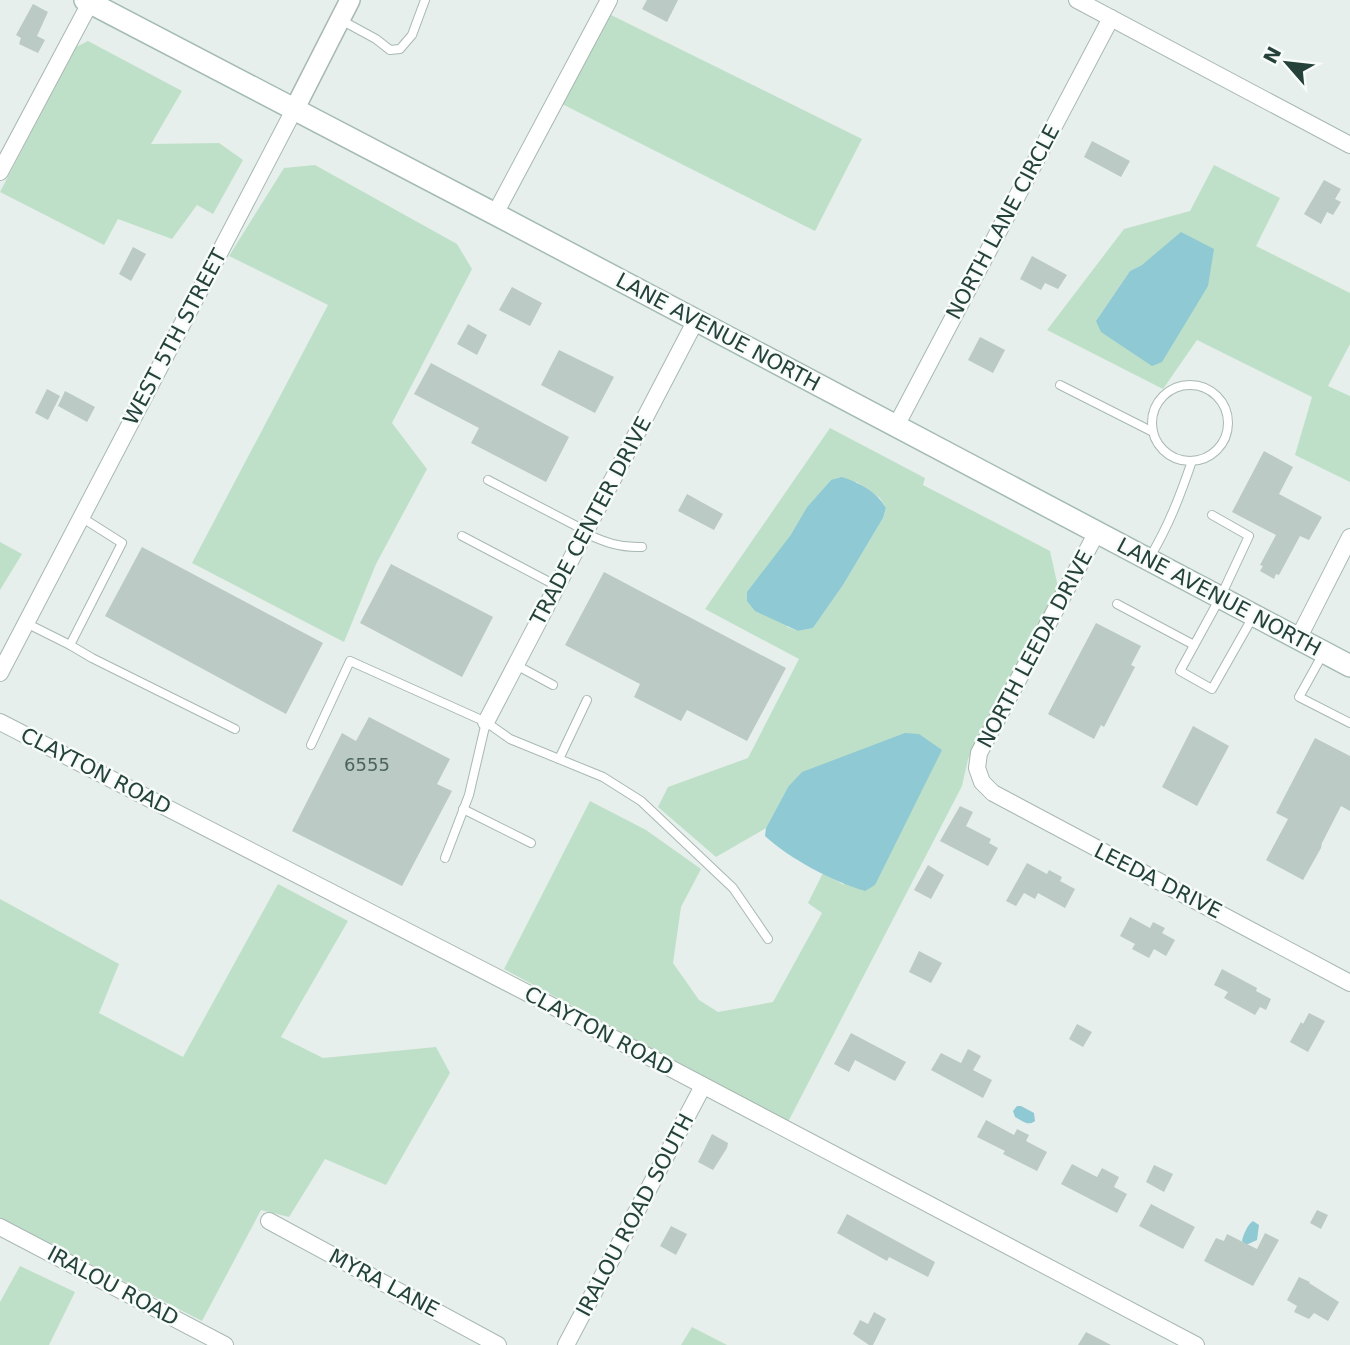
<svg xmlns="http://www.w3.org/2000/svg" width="1350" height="1345" font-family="'DejaVu Sans',sans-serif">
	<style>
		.green { fill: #bfe0c8; fill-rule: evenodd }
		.water { fill: #8ec9d4 }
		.building { fill: #bbcac4 }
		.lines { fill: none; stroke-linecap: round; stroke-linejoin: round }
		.service-casing { stroke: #a8b8b2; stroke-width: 10 }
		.minor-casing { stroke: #a8b8b2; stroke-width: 18 }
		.tertiary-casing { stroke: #a8b8b2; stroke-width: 22 }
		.secondary-casing { stroke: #a4bbb3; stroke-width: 24 }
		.service { stroke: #fff; stroke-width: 8 }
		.minor { stroke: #fff; stroke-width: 16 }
		.tertiary { stroke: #fff; stroke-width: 19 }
		.secondary { stroke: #fff; stroke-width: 21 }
		.labels { text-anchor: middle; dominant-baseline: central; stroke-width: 5; stroke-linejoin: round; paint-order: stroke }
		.number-label { font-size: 18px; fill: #4a645c }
		.street-label { font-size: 21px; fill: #24423a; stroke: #f7fbf9 }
	</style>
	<rect width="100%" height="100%" fill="#e6efeb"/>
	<g class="green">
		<path d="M609,14L862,139L815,231L562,104Z"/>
		<path d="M88,41L182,91L151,144L219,143L243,160L213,214L197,205L172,239L118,219L104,245L0,192L76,47Z"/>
		<path d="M315,165L457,244L472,269L392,423L427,469L376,564L344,642L192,563L328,305L229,256L284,168Z"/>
		<path d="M1214,165L1280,198L1256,246L1350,293V344L1328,386L1350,396V482L1295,455L1312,397L1197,340L1163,389L1047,330L1124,229L1190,211ZM1142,265L1096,321L1130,271Z"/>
		<path d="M830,428L925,478L923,485L1050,551L1058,587L968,759L962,786L788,1122L504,969L590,801L646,830L701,869L681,907L673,963L699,1000L718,1012L773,1002L822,913L808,903L823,873L844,885L788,787L766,828L716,857L658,807L668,787L748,758L799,659L705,609ZM831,480L857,482L880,498L886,508L883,518L843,585L813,628L798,631L787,627L790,536L807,507Z"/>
		<path d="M0,542L22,554L0,590Z"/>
		<path d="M278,884L348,921L281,1037L323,1058L436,1047L450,1073L386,1185L325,1159L289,1217L261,1210L202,1321L0,1218V899L119,964L99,1013L183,1057Z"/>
		<path d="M20,1266L75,1292L49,1345H0V1302Z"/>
		<path d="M692,1327L727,1345H681Z"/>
	</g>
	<g class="water">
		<path d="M1181,232L1214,249L1208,286L1162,362L1152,366L1101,332L1096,321L1130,271L1142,265Z"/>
		<path d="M842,477C860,483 876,491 886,508L883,518L843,585L813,628L798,631L755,611L747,601V592L790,536L807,507L831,480Z"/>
		<path d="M905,733L919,734L942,750L875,885L865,891C832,881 790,859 765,836L766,828L788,787L802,772Z"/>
		<path d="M1017,1106H1021L1034,1113L1035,1121C1028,1127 1021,1120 1015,1117L1013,1111Z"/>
		<path d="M1253,1221L1259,1225L1257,1240L1246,1245L1242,1241C1243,1235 1248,1224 1253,1221Z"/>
	</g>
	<g class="building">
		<path d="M647,0H678L667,22L642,9Z"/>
		<path d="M33,4L48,12L37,36L45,40L38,53L19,44L21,38L16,35Z"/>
		<path d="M1092,141L1130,161L1121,177L1084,157Z"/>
		<path d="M1324,180L1341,189L1335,199L1341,202L1333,215L1327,212L1321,224L1304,214Z"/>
		<path d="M133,247L146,254L131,281L119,274Z"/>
		<path d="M1032,256L1067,275L1058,289L1045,283L1041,290L1020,279Z"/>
		<path d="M512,287L542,303L530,326L499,310Z"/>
		<path d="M468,324L487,335L477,355L457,344Z"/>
		<path d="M980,337L1005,350L993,373L968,360Z"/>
		<path d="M559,350L614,377L595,413L541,385Z"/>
		<path d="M431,363L569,437L546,482L471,443L479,428L414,394Z"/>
		<path d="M47,389L60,396L48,420L35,413Z"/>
		<path d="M65,391L95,407L87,422L58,406Z"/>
		<path d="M1264,451L1293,467L1279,494L1322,517L1309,540L1300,536L1279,575L1276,574L1274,579L1260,571L1263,566L1260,565L1276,535L1232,512Z"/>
		<path d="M687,494L723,514L714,530L678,511Z"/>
		<path d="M142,547L323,643L286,714L105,616Z"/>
		<path d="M391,564L493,617L462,677L360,623Z"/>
		<path d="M604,572L786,668L747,741L687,710L681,721L634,697L640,684L565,645Z"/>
		<path d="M1096,623L1141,646L1131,665L1135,667L1104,727L1101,725L1094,739L1048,714Z"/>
		<path d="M369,717L450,759L437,784L452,791L402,886L292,831L342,733L356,741Z"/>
		<path d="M1193,726L1229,746L1197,806L1162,787Z"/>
		<path d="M1315,738L1350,756V811L1341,806L1322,843L1321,848L1303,880L1266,860L1288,819L1276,813Z"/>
		<path d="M960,806L973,812L966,826L991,839L989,843L998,848L988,866L940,841Z"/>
		<path d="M1027,863L1047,874L1049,870L1062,877L1060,881L1075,889L1065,908L1038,893L1035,899L1024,893L1016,906L1006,901Z"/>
		<path d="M928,865L944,875L931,899L914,890Z"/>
		<path d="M1130,917L1150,928L1153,922L1165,928L1162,933L1175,940L1166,956L1154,949L1149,958L1132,949L1135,944L1120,936Z"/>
		<path d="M919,951L942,963L931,983L909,972Z"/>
		<path d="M1222,969L1257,988L1256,991L1271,999L1266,1010L1260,1007L1255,1015L1224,998L1228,992L1214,985Z"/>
		<path d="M1309,1013L1325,1021L1308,1052L1290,1042L1301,1022L1303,1024Z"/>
		<path d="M1077,1024L1092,1032L1083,1047L1069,1039Z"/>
		<path d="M851,1033L906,1062L895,1081L855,1060L849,1072L834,1064Z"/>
		<path d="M968,1049L981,1056L973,1070L992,1080L983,1098L931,1070L941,1053L961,1063Z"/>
		<path d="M986,1120L1014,1135L1017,1129L1029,1135L1026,1141L1047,1152L1037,1171L1003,1154L1005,1151L977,1137Z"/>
		<path d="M712,1134L728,1143L727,1148L713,1170L698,1162Z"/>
		<path d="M1072,1164L1097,1177L1102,1168L1119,1177L1114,1187L1127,1194L1117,1213L1061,1184Z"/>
		<path d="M1154,1165L1173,1174L1164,1192L1146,1182Z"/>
		<path d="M1151,1204L1195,1227L1183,1249L1139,1226Z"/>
		<path d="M1317,1210L1328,1215L1321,1229L1310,1223Z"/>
		<path d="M847,1214L935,1262L928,1277L889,1257L887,1261L837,1233Z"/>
		<path d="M671,1226L687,1234L676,1255L660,1246Z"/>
		<path d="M1265,1233L1279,1240L1253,1286L1204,1261L1216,1238L1224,1241L1227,1234L1257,1249Z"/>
		<path d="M1299,1277L1310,1282L1309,1283L1339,1302L1328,1321L1314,1313L1309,1319L1294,1312L1297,1306L1287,1300Z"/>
		<path d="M874,1312L886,1319L873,1345H869L853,1334L860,1320L868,1324Z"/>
		<path d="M1086,1332L1111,1345H1078Z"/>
	</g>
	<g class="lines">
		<defs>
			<g id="service">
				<path d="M341,20L376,39L390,50L400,49L412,35L425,0"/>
				<path d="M1060,385L1153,432"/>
				<circle cx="1190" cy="423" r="38"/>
				<path d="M488,480L586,531"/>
				<path d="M1212,515L1249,536L1220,598L1180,671L1212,689L1254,615"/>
				<path d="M585,533C604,542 620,548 642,547"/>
				<path d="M462,536L557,586"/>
				<path d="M1150,557C1169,525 1180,496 1192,461"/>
				<path d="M1117,604L1194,645"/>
				<path d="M26,623L70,645L122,543L81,517"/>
				<path d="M70,645L92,658L235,729"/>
				<path d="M1324,652L1299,697L1350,723"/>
				<path d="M516,665L553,685"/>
				<path d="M311,745L350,661L486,722L510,739L603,777L641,801L733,888L768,939"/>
				<path d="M559,759L587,700"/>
				<path d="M463,809L531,843"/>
				<path d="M445,858L469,795L486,722"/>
			</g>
			<g id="minor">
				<path d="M1077,0L1350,145"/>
				<path d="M0,172L90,3"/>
				<path d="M495,214L609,0"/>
				<path d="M896,426L1111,18"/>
				<path d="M1097,532L979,753L977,768L982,782L993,793L1350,983"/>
				<path d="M1298,639L1350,537"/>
				<path d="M0,673L294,110"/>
				<path d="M0,722L539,999L1196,1345"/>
				<path d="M486,722L696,320"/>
				<path d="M269,1221L498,1345"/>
				<path d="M0,1227L225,1345"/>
				<path d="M566,1345L703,1086"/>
			</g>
			<path id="tertiary" d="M294,110L350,0"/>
			<path id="secondary" d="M85,0L495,214L1350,666"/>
		</defs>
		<use href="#service" class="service-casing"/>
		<use href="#minor" class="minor-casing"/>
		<use href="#tertiary" class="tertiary-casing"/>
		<use href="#secondary" class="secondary-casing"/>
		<use href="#service" class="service"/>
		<use href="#minor" class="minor"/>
		<use href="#tertiary" class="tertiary"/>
		<use href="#secondary" class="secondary"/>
	</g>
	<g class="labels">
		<g class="number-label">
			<text x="367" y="764">6555</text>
		</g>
		<g class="street-label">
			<text transform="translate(1003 222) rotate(-62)">NORTH LANE CIRCLE</text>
			<text transform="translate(718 332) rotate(28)">LANE AVENUE NORTH</text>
			<text transform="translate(175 337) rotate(-62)">WEST 5TH STREET</text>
			<text transform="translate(591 521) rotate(-62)">TRADE CENTER DRIVE</text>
			<text transform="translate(1219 597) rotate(28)">LANE AVENUE NORTH</text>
			<text transform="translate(1035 649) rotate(-62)">NORTH LEEDA DRIVE</text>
			<text transform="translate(96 771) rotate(27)">CLAYTON ROAD</text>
			<text transform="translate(1158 881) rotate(27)">LEEDA DRIVE</text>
			<text transform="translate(599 1031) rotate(28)">CLAYTON ROAD</text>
			<text transform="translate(635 1215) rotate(-62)">IRALOU ROAD SOUTH</text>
			<text transform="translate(384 1283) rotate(28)">MYRA LANE</text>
			<text transform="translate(113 1286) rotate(28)">IRALOU ROAD</text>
		</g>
	</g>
	<g transform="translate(1287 63) rotate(298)" stroke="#f7fbf9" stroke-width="5" paint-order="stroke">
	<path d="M0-5L12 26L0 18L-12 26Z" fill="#24423a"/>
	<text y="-10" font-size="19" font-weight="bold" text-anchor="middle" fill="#24423a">N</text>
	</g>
</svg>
